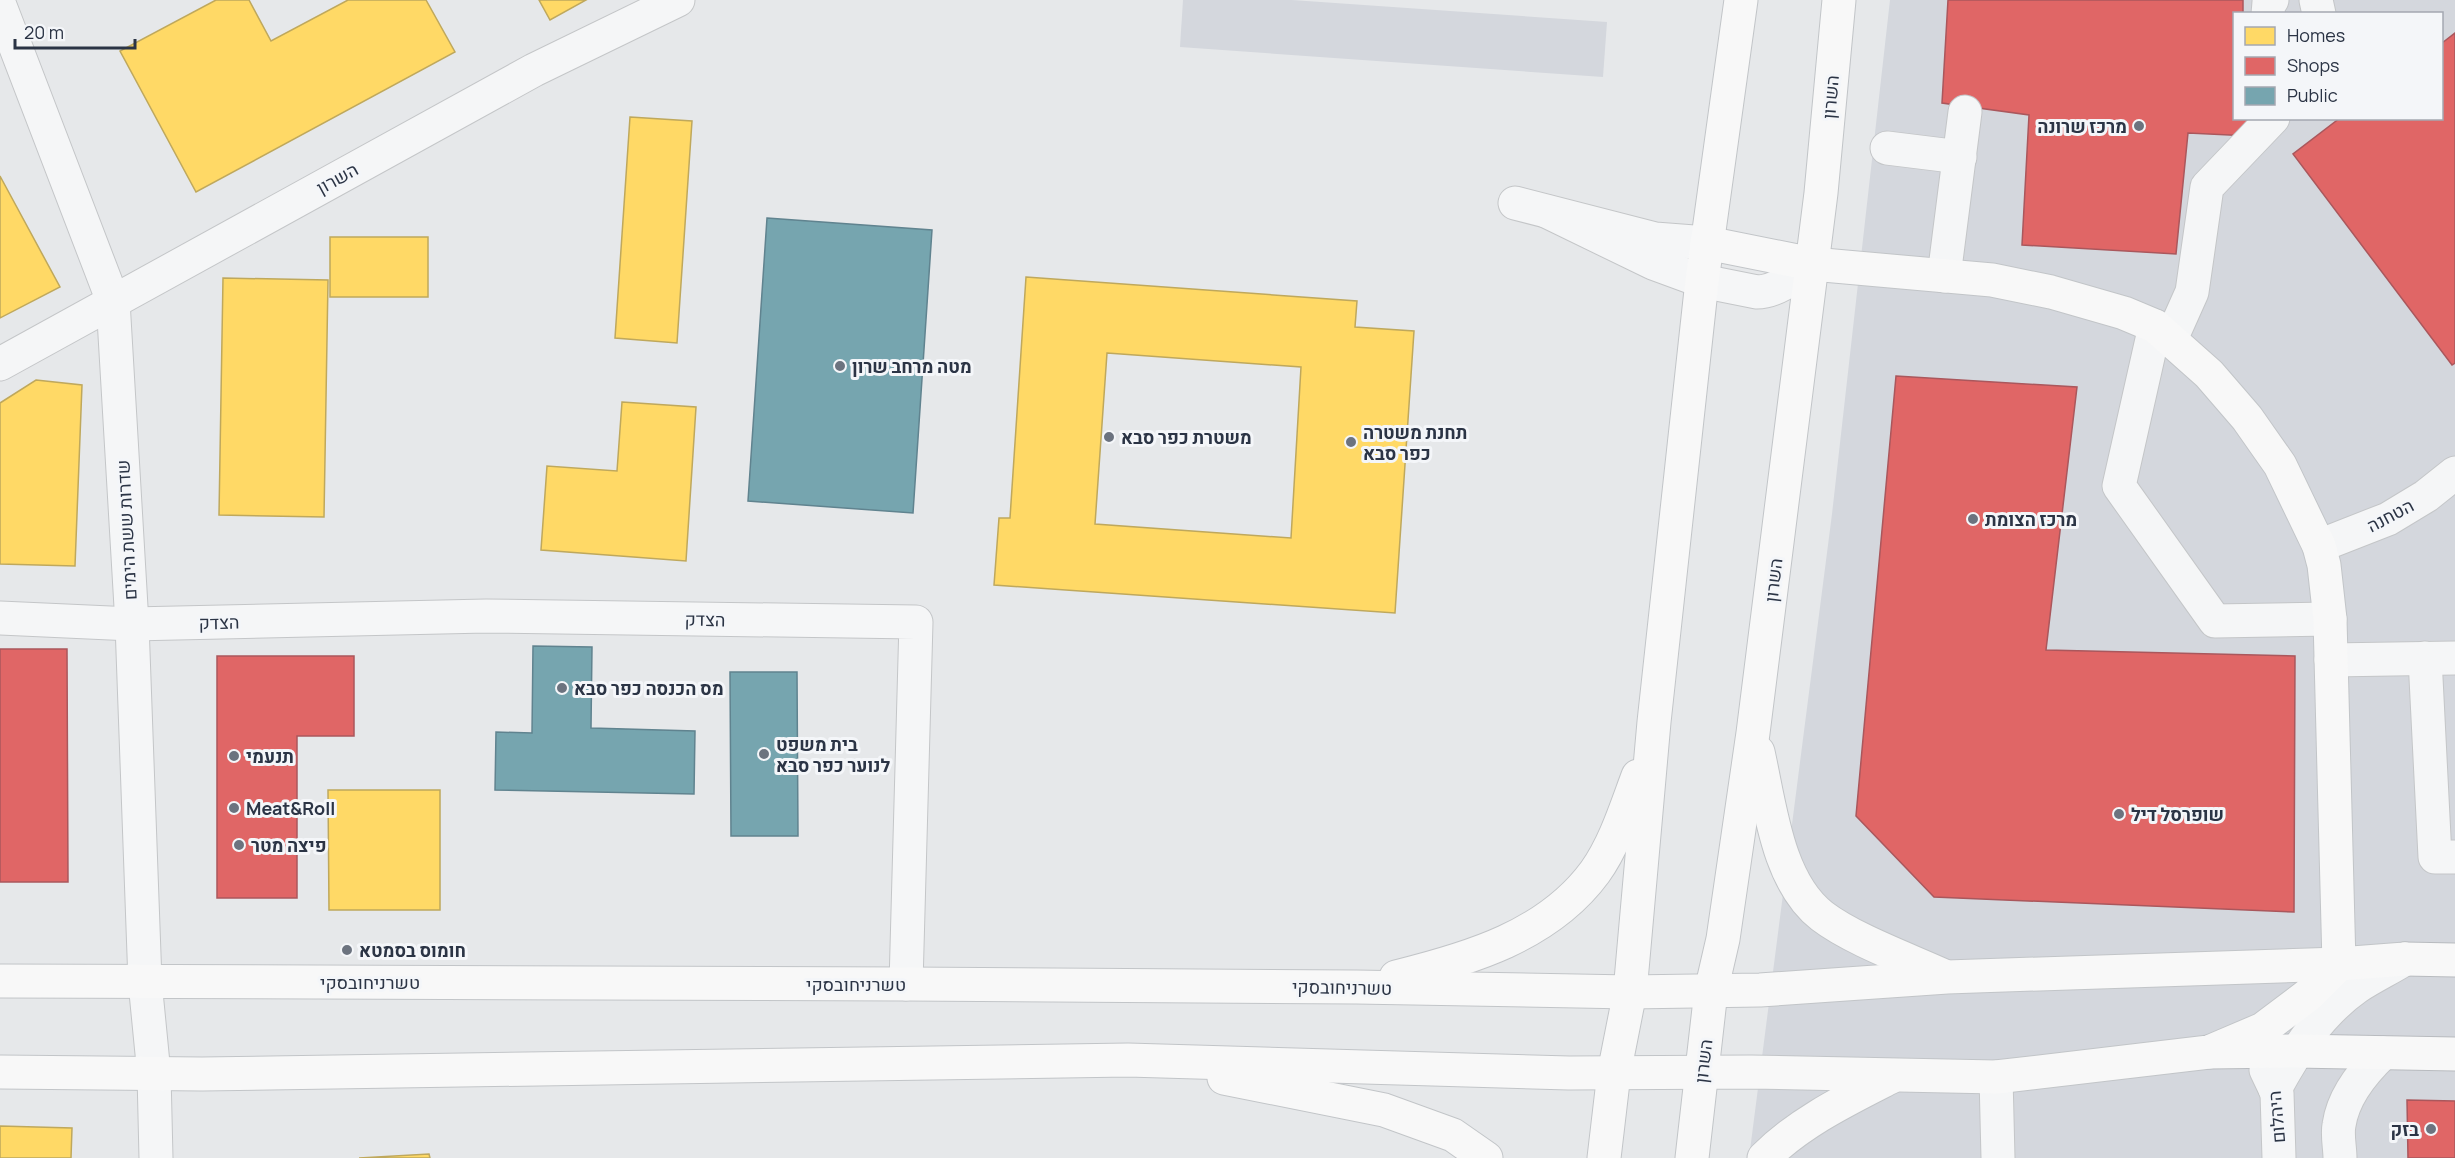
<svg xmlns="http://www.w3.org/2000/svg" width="2455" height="1158" font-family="Manrope,Heebo,sans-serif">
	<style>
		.built { fill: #d4d7dd; fill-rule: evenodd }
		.homes { fill: #ffd966; stroke: #bfa85c; stroke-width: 1.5; fill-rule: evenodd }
		.shops { fill: #e06666; stroke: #aa575c; stroke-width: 1.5 }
		.public { fill: #76a5af; stroke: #60838f; stroke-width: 1.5 }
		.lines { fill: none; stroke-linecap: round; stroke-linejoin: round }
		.minor-casing { stroke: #c4c6c8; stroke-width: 35 }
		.major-casing { stroke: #c2c5c8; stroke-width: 35 }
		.highway-casing { stroke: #b8bbbf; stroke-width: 35 }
		.minor { stroke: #f5f6f7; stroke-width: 33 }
		.major { stroke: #f8f8f8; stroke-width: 33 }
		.highway { stroke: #f8f8f8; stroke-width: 33 }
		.poi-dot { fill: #6c737f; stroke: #f4f6f9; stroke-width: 2 }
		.labels { text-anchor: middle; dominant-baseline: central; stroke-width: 6; stroke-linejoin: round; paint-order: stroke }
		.street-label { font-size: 18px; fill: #2b3445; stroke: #f4f6f9 }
		.poi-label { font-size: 18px; font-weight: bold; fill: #2b3445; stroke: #f4f6f9; text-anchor: start }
	</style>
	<rect width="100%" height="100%" fill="#e6e8ea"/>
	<g class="built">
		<path d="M1183,0H1292L1607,22L1603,77L1180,47Z"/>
		<path d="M1890,0H2455V1158H1749L1832,514ZM2234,14H2442V118H2234Z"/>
	</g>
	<g class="homes">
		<path d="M216,0H249L271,41L348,0H426L455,52L196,192L120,51Z"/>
		<path d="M539,0H586L550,20Z"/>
		<path d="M630,117L692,121L677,343L615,338Z"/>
		<path d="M0,176L60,287L0,318Z"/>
		<rect x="330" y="237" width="98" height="60"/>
		<path d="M1026,277L1357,301L1355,327L1414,331L1395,613L994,585L999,518H1010ZM1107,353L1301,367L1291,538L1095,524Z"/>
		<path d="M223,278L328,280L324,517L219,515Z"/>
		<path d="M36,380L82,385L75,566L0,564V403Z"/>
		<path d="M622,402L696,407L686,561L541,550L547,466L617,471Z"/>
		<path d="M328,790H440V910H329Z"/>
		<path d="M0,1126L72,1128L71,1158H0Z"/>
		<path d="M429,1154L430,1158H359Z"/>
	</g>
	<g class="shops">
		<path d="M1948,0H2243V14H2234V118H2249L2250,136L2188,133L2176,254L2022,245L2029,115L1942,103Z"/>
		<path d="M2455,33V363L2452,365L2293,154L2340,118H2442V43Z"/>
		<path d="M1896,376L2077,387L2046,650L2295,656L2294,912L1934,897L1856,816Z"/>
		<path d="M0,649H67L68,882H0Z"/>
		<path d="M217,656H354V736H297V898H217Z"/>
		<path d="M2407,1100L2455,1101V1158H2408Z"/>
	</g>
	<g class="public">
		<path d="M767,218L932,230L913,513L748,501Z"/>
		<path d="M533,646L592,647L591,728L695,731L694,794L495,790L496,732L532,733Z"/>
		<path d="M730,672H797L798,836H731Z"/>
	</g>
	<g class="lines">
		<defs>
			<g id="minor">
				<path d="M2316,0L2319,14"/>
				<path d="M0,6L113,301L132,624L145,982L154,1074L156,1158"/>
				<path d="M2268,14L2269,2L2272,0"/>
				<path d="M1887,148L1960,157"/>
				<path d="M1515,203L1655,239L1707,243"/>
				<path d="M1548,212L1653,263L1702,281L1757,292C1777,292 1797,275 1812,264"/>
				<path d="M1944,276L1965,112"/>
				<path d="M2155,326L2119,486L2215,621L2330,619"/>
				<path d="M2171,339L2192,292L2207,187L2273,118"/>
				<path d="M0,364L534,70L678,0"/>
				<path d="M2319,546L2388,519L2426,496L2455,473"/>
				<path d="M0,618L132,624L486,616L916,622L906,984"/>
				<path d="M2425,658L2435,857H2455"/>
				<path d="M2331,660L2455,658"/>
				<path d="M2266,1070L2277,1093L2279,1158"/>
				<path d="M1996,1077L1998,1158"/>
				<path d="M2275,1089C2296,1050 2320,1013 2357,987C2372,977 2389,969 2405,959"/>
				<path d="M2340,1158C2340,1148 2337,1135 2339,1125C2343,1097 2363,1072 2383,1053"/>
			</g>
			<g id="major">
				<path d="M1758,752C1770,805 1777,881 1822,916C1852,939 1907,959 1942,975"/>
				<path d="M1396,977C1469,959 1548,936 1595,872C1615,844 1626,808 1638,776"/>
				<path d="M0,981L906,984L1356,987L1630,992L1760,990L1947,977L2339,964L2405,959"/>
				<path d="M0,1072L202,1074L1128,1060L1569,1073L1751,1072L1996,1077L2209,1052L2263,1029L2308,995L2339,964L2330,619L2324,565L2319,546L2280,465L2247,418L2209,374L2155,326L2124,313L2051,292L1992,280L1812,264L1707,243"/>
				<path d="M1224,1078L1384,1110L1453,1135L1486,1158"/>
				<path d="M1604,1158L1614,1073L1630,992L1654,722L1702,281L1741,0"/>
				<path d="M1692,1158L1711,991L1723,939L1753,733L1821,193L1839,0"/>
				<path d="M1764,1158C1800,1122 1846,1100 1891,1077"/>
			</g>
			<g id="highway">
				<path d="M2405,959L2455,960"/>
				<path d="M2209,1052L2296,1051L2455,1054"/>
			</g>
		</defs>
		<use href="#minor" class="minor-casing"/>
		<use href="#major" class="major-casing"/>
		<use href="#highway" class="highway-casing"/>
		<use href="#minor" class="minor"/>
		<use href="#major" class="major"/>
		<use href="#highway" class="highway"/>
	</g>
	<g class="poi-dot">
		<circle cx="2139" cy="126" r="6"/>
		<circle cx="840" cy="366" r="6"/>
		<circle cx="1109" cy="437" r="6"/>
		<circle cx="1351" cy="442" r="6"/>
		<circle cx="1973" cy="519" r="6"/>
		<circle cx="562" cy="688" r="6"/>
		<circle cx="764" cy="754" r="6"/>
		<circle cx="234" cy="756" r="6"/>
		<circle cx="234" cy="808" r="6"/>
		<circle cx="2119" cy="814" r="6"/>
		<circle cx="239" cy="845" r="6"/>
		<circle cx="347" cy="950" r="6"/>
		<circle cx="2431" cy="1129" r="6"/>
	</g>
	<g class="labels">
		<g class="street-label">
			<text transform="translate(1830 97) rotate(-85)">השרון</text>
			<text transform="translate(337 178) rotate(-29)">השרון</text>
			<text transform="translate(2390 515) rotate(-28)">הטחנה</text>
			<text transform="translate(126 530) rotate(-93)">שדרות ששת הימים</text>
			<text transform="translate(1773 580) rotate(-83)">השרון</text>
			<text transform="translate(705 619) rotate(1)">הצדק</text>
			<text transform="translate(219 622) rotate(-1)">הצדק</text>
			<text x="370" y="982">טשרניחובסקי</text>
			<text x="856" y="984">טשרניחובסקי</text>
			<text transform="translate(1342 987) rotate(1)">טשרניחובסקי</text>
			<text transform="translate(1703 1061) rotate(-83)">השרון</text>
			<text transform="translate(2276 1117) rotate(-95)">היהלום</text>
		</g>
		<g class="poi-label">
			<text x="2127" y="126" text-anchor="end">מרכז שרונה</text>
			<text x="852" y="366">מטה מרחב שרון</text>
			<text x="1363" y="432">תחנת משטרה<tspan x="1363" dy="21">כפר סבא</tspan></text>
			<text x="1121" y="437">משטרת כפר סבא</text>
			<text x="1985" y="519">מרכז הצומת</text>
			<text x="574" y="688">מס הכנסה כפר סבא</text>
			<text x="776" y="744">בית משפט<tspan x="776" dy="21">לנוער כפר סבא</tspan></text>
			<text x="246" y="756">תנעמי</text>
			<text x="246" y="808">Meat&amp;Roll</text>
			<text x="2131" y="814">שופרסל דיל</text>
			<text x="251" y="845">פיצה מטר</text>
			<text x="359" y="950">חומוס בסמטא</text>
			<text x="2419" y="1129" text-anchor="end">בזק</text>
		</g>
	</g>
	<rect x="2233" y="12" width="210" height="108" fill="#f4f6f9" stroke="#a4a8b1" stroke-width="1.5"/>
	<rect x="2245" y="27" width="30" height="18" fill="#ffd966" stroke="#a4a8b1" stroke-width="1.5"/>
	<text x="2287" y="42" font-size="18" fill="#2b3445">Homes</text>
	<rect x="2245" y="57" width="30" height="18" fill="#e06666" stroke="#a4a8b1" stroke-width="1.5"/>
	<text x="2287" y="72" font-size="18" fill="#2b3445">Shops</text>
	<rect x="2245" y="87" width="30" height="18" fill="#76a5af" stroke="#a4a8b1" stroke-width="1.5"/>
	<text x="2287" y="102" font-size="18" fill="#2b3445">Public</text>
	<path d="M15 39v9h120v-9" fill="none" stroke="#2b3445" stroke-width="3"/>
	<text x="24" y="39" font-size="18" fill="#2b3445" stroke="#f4f6f9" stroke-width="4.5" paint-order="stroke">20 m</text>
</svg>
